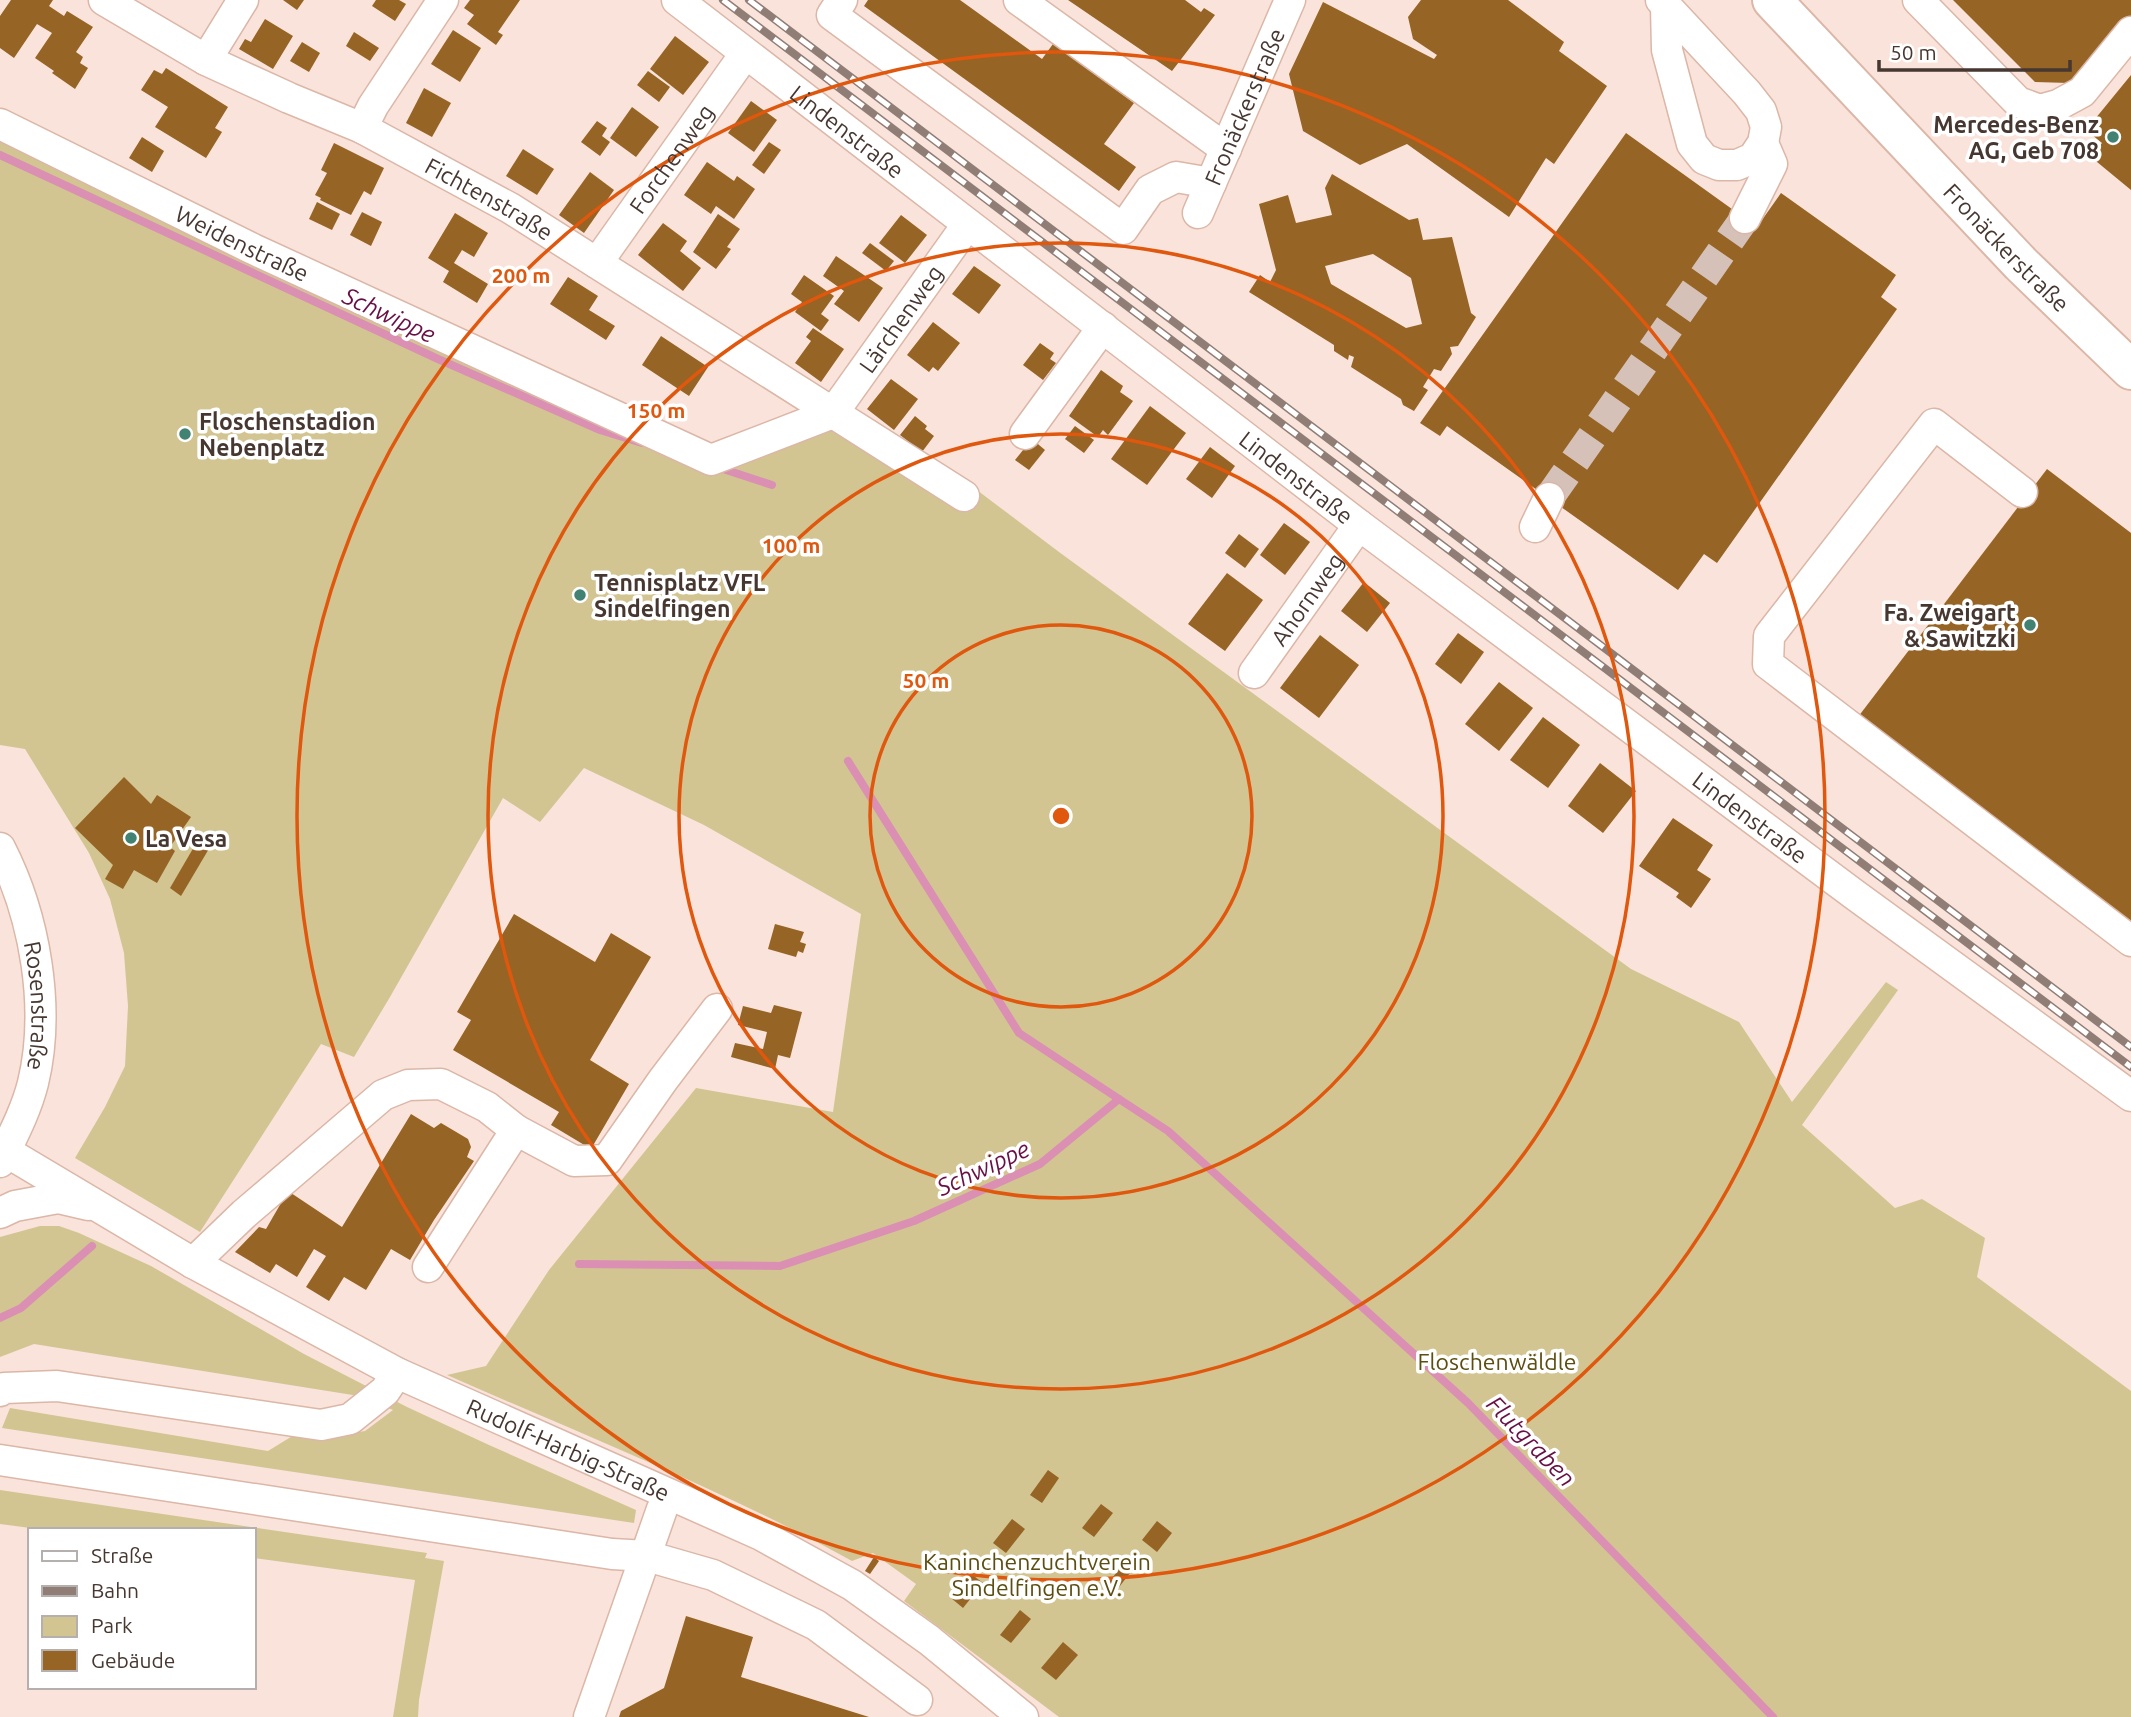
<svg xmlns="http://www.w3.org/2000/svg" width="2131" height="1717" font-family="Ubuntu,sans-serif">
	<style>
		.green { fill: #d2c592 }
		.lines { fill: none; stroke-linecap: round; stroke-linejoin: round }
		.stream { stroke: #da8fb3; stroke-width: 8 }
		.building { fill: #966424; fill-rule: evenodd }
		.minor-tunnel { stroke: #d6c1b8; stroke-width: 30; stroke-dasharray: 30 15; stroke-linecap: butt }
		.minor-casing { stroke: #dbb7a8; stroke-width: 33 }
		.major-casing { stroke: #dbb7a8; stroke-width: 42 }
		.minor { stroke: #fff; stroke-width: 30 }
		.major { stroke: #fff; stroke-width: 38 }
		.rail-casing { stroke: #907e76; stroke-width: 8 }
		.rail { stroke: #fff; stroke-width: 5; stroke-dasharray: 16; stroke-linecap: butt }
		.ring { fill: none; stroke: #e0570e; stroke-width: 3.5 }
		.poi-dot { fill: #428272; stroke: #fff; stroke-width: 2.5 }
		.labels { text-anchor: middle; dominant-baseline: central; stroke-width: 7; stroke-linejoin: round; paint-order: stroke }
		.street-label { font-size: 23px; fill: #463731; stroke: #fff }
		.poi-label { font-size: 23px; font-weight: bold; fill: #463731; stroke: #fff; text-anchor: start }
		.park-label { font-size: 23px; fill: #5c4e11; stroke: #fff }
		.water-label { font-size: 24px; font-style: italic; fill: #681045; stroke: #fff }
		.centre { fill: #e0570e; stroke: #fff; stroke-width: 3.5 }
		.ring-label { font-size: 21px; text-anchor: middle; font-weight: bold; fill: #e0570e; stroke: #fff; stroke-width: 7; stroke-linejoin: round; paint-order: stroke }
	</style>
	<rect width="100%" height="100%" fill="#fae3da"/>
	<g class="green">
		<path d="M0,133L706,465L833,423L953,472L1059,552L1631,969L1739,1022L1792,1102L1886,982L1898,990L1802,1125L1895,1208L1922,1199L1985,1238L1977,1277L2131,1391V1717H1059L904,1601L916,1584L873,1553L852,1561C722,1489 583,1435 447,1375L486,1366L549,1270L696,1088L833,1112L861,914L704,825L584,768L540,822L503,798L390,997L354,1057L321,1044L200,1232L75,1158L105,1107L125,1066L128,1006L124,953L110,899L89,853L25,749L0,745Z"/>
		<path d="M40,1226H59L79,1233L151,1266L304,1354L407,1407L489,1445L636,1510L634,1523L2,1428L10,1408L268,1451L294,1435L337,1436L365,1431L393,1410L359,1396L34,1344L0,1357V1237Z"/>
		<path d="M0,1490L427,1553L425,1558L444,1561L419,1700L418,1717H393L415,1580L254,1558V1530H46L0,1524Z"/>
	</g>
	<g class="lines">
		<g class="stream">
			<path d="M0,155L438,359L600,430L642,443"/>
			<path d="M717,467L772,485"/>
			<path d="M1119,1099L1168,1131L1468,1403L1773,1717"/>
			<path d="M579,1264L780,1266L914,1221L1040,1164L1119,1099L1019,1033L848,761"/>
			<path d="M0,1318L21,1308L92,1246"/>
		</g>
	</g>
	<g class="building">
		<path d="M11,0H53L49,6L64,16L67,11L93,27L76,52L83,57L80,63L88,68L75,89L52,73L54,71L35,58L52,33L37,24L14,58L0,48V16Z"/>
		<path d="M283,0H304L297,10Z"/>
		<path d="M376,0H399L406,4L395,21L372,6Z"/>
		<path d="M470,0H520L498,32L503,35L496,45L467,24L474,15L464,8Z"/>
		<path d="M868,0H960L1042,59L1053,44L1134,103L1104,144L1136,167L1119,191L864,6Z"/>
		<path d="M1068,0H1185L1201,12L1204,8L1215,15L1172,71Z"/>
		<path d="M1421,0H1508L1564,42L1559,51L1607,86L1554,164L1546,158L1509,217L1407,144L1360,165L1303,131L1289,74L1323,2L1434,59L1437,55L1413,39L1408,17Z"/>
		<path d="M1953,0H2131V23L2069,83L2035,82Z"/>
		<path d="M265,19L293,36L273,69L239,49L245,39L251,42Z"/>
		<path d="M453,30L481,48L460,82L431,64Z"/>
		<path d="M354,32L379,48L370,61L346,46Z"/>
		<path d="M675,36L709,62L683,95L650,69Z"/>
		<path d="M302,42L320,53L309,72L290,61Z"/>
		<path d="M166,68L228,107L215,128L222,132L206,158L155,127L168,107L141,90L154,70L162,74Z"/>
		<path d="M648,71L670,87L659,102L637,85Z"/>
		<path d="M2131,75V190L2091,157L2102,143L2086,130Z"/>
		<path d="M424,88L451,103L432,137L406,123Z"/>
		<path d="M751,101L777,120L754,152L728,133Z"/>
		<path d="M632,107L659,127L636,157L610,138Z"/>
		<path d="M597,121L607,128L602,136L610,142L600,156L581,142Z"/>
		<path d="M1626,133L1757,227L1781,193L1896,275L1881,297L1897,309L1717,563L1704,554L1678,590L1447,426L1440,436L1420,423Z"/>
		<path d="M142,137L164,151L152,172L129,158Z"/>
		<path d="M769,142L781,150L764,174L752,165Z"/>
		<path d="M334,143L384,168L371,195L364,191L351,215L320,200L321,198L315,195L327,173L321,170Z"/>
		<path d="M523,149L554,169L537,195L506,176Z"/>
		<path d="M707,162L734,181L737,176L755,189L734,219L716,206L711,214L684,195Z"/>
		<path d="M590,172L614,190L584,233L559,215Z"/>
		<path d="M1332,174L1409,220L1418,218L1423,240L1452,237L1471,313L1476,317L1458,346L1450,347L1452,354L1441,371L1434,369L1423,387L1428,390L1414,411L1403,405L1401,399L1351,367L1354,357L1349,355L1348,360L1334,351V345L1249,292L1260,275L1270,282L1276,270L1259,204L1288,195L1296,223L1332,215L1325,188ZM1373,254L1411,278L1422,324L1406,328L1331,284L1325,266Z"/>
		<path d="M317,202L340,214L332,230L309,219Z"/>
		<path d="M362,212L382,222L371,246L350,235Z"/>
		<path d="M455,213L488,233L474,257L462,250L454,263L488,284L477,303L443,282L449,271L428,258Z"/>
		<path d="M718,214L740,229L727,247L731,249L716,269L693,252Z"/>
		<path d="M901,215L927,235L905,263L879,243Z"/>
		<path d="M663,223L687,241L680,251L701,268L683,291L638,255Z"/>
		<path d="M870,243L894,261L886,271L862,253Z"/>
		<path d="M836,256L883,288L859,322L834,304L844,291L823,276Z"/>
		<path d="M974,266L1001,285L979,314L952,294Z"/>
		<path d="M804,275L834,296L821,314L829,320L821,331L795,312L802,302L791,294Z"/>
		<path d="M568,277L598,296L589,310L615,326L606,340L550,304Z"/>
		<path d="M933,322L960,343L938,371L933,367L929,372L907,355Z"/>
		<path d="M813,328L844,349L821,382L795,363L811,341L806,337Z"/>
		<path d="M661,336L708,367L689,396L642,365Z"/>
		<path d="M1040,343L1054,353L1050,359L1056,363L1043,380L1023,365Z"/>
		<path d="M1101,370L1123,386L1120,392L1133,401L1108,435L1103,430L1098,437L1069,416Z"/>
		<path d="M891,379L918,399L894,430L867,409Z"/>
		<path d="M1150,406L1186,433L1147,485L1111,459Z"/>
		<path d="M915,416L927,426L925,429L934,436L922,452L900,435Z"/>
		<path d="M1075,426L1094,440L1084,453L1065,439Z"/>
		<path d="M1032,439L1045,450L1029,470L1015,460Z"/>
		<path d="M1210,447L1235,466L1212,498L1186,479Z"/>
		<path d="M2047,469L2131,533V924L1858,717Z"/>
		<path d="M1284,523L1310,542L1285,575L1260,555Z"/>
		<path d="M1239,534L1259,549L1245,568L1225,553Z"/>
		<path d="M1227,573L1263,600L1225,651L1188,624Z"/>
		<path d="M1364,582L1390,603L1367,632L1341,611Z"/>
		<path d="M1458,633L1484,652L1461,684L1435,664Z"/>
		<path d="M1320,635L1359,665L1319,718L1280,688Z"/>
		<path d="M1499,682L1533,708L1499,751L1465,724Z"/>
		<path d="M1543,717L1580,745L1548,788L1510,760Z"/>
		<path d="M1600,763L1636,791L1603,833L1568,806Z"/>
		<path d="M124,777L151,804L157,795L191,817L170,847L175,851L157,883L134,870L123,889L105,879L113,865L75,828Z"/>
		<path d="M1673,818L1713,845L1697,870L1711,879L1691,908L1676,897L1679,893L1639,866Z"/>
		<path d="M198,840L210,847L181,896L170,888Z"/>
		<path d="M514,914L595,962L611,933L651,957L590,1060L629,1084L591,1149L551,1125L559,1112L453,1050L471,1020L457,1012Z"/>
		<path d="M775,924L804,932L800,942L806,944L803,953L798,951L796,957L768,949Z"/>
		<path d="M774,1005L802,1012L790,1058L778,1055L775,1069L731,1057L735,1043L763,1049L767,1032L738,1025L743,1006L771,1013Z"/>
		<path d="M411,1114L434,1128L441,1123L468,1139L471,1147L467,1157L474,1161L434,1220L410,1260L391,1249L366,1290L344,1277L329,1301L306,1287L326,1256L314,1249L297,1277L276,1264L270,1273L235,1252L259,1227L266,1229L288,1191L342,1227Z"/>
		<path d="M1048,1470L1059,1478L1042,1503L1030,1495Z"/>
		<path d="M1101,1504L1113,1513L1094,1537L1082,1528Z"/>
		<path d="M1012,1519L1025,1529L1006,1553L993,1543Z"/>
		<path d="M1157,1521L1172,1533L1157,1552L1142,1540Z"/>
		<path d="M874,1557L879,1561L870,1574L865,1571Z"/>
		<path d="M1122,1566L1130,1573L1116,1591L1107,1584Z"/>
		<path d="M970,1573L983,1583L963,1608L951,1598Z"/>
		<path d="M1020,1610L1031,1619L1011,1643L1000,1635Z"/>
		<path d="M686,1616L753,1637L741,1677L869,1717H619L621,1711L664,1688Z"/>
		<path d="M1063,1642L1078,1655L1056,1680L1041,1668Z"/>
	</g>
	<g class="lines">
		<path class="minor-tunnel" d="M1549,498L1745,218"/>
		<defs>
			<g id="minor">
				<path id="s1" d="M104,0L206,60L289,98L362,128L510,208L964,496"/>
				<path id="s2" d="M677,0L1359,525L1855,895L2131,1096"/>
				<path d="M842,0L832,15L1123,229L1150,190L1176,177L1211,183"/>
				<path d="M1019,0L1226,149"/>
				<path d="M1661,0L1666,6L1667,50L1692,144L1704,159L1719,165H1737L1753,158L1763,143L1766,127L1761,111L1747,93L1666,6"/>
				<path d="M1918,0L2018,102L2040,110L2058,105L2082,92L2131,32"/>
				<path d="M206,60L243,0"/>
				<path id="s3" d="M0,124L253,249L711,460L833,413"/>
				<path d="M362,128L373,106L443,0"/>
				<path id="s4" d="M1198,213L1290,0"/>
				<path d="M1745,218L1772,164L1763,143"/>
				<path id="s5" d="M597,263L745,54"/>
				<path id="s6" d="M833,413L967,225"/>
				<path d="M1025,434L1103,327"/>
				<path d="M2022,492L1934,424L1769,636L1768,664L2131,941"/>
				<path d="M1535,527L1549,498"/>
				<path id="s7" d="M1254,673L1359,525"/>
				<path id="s8" d="M0,848C35,916 51,1008 33,1083C26,1111 12,1137 0,1162"/>
				<path d="M516,1130L574,1161L607,1160L663,1080L717,1009"/>
				<path id="s9" d="M0,1148L193,1263L397,1373L761,1535L852,1585L929,1640L1023,1717"/>
				<path d="M0,1213L15,1206L58,1198L88,1205"/>
				<path d="M193,1263L244,1214L383,1095L408,1085L441,1084L487,1107L516,1130L428,1267"/>
				<path d="M0,1391L4,1388L57,1386L321,1425L350,1419L385,1391L397,1373"/>
				<path d="M0,1460L612,1554L647,1556L713,1575L816,1625L917,1700"/>
				<path d="M589,1717L662,1509"/>
			</g>
			<g id="major">
				<path id="s10" d="M1772,0L2021,264L2131,370"/>
			</g>
		</defs>
		<use href="#minor" class="minor-casing"/>
		<use href="#major" class="major-casing"/>
		<use href="#minor" class="minor"/>
		<use href="#major" class="major"/>
		<defs>
			<g id="rail">
				<path d="M723,0L2131,1067"/>
				<path d="M749,0L2131,1047"/>
			</g>
		</defs>
		<use href="#rail" class="rail-casing"/>
		<use href="#rail" class="rail"/>
	</g>
	<g class="ring">
		<circle cx="1061" cy="816" r="191"/>
		<circle cx="1061" cy="816" r="382"/>
		<circle cx="1061" cy="816" r="573"/>
		<circle cx="1061" cy="816" r="764"/>
	</g>
	<g class="poi-dot">
		<circle cx="2113" cy="137" r="7"/>
		<circle cx="185" cy="434" r="7"/>
		<circle cx="580" cy="595" r="7"/>
		<circle cx="2030" cy="625" r="7"/>
		<circle cx="131" cy="838" r="7"/>
	</g>
	<g class="labels">
		<g class="street-label">
			<text stroke="none"><textPath href="#s4" startOffset="116">Fronäckerstraße</textPath></text>
			<text stroke="none"><textPath href="#s2" startOffset="215">Lindenstraße</textPath></text>
			<text stroke="none"><textPath href="#s5" startOffset="128">Forchenweg</textPath></text>
			<text stroke="none"><textPath href="#s1" startOffset="434">Fichtenstraße</textPath></text>
			<text stroke="none"><textPath href="#s3" startOffset="270">Weidenstraße</textPath></text>
			<text stroke="none"><textPath href="#s10" startOffset="341">Fronäckerstraße</textPath></text>
			<text stroke="none"><textPath href="#s6" startOffset="116">Lärchenweg</textPath></text>
			<text stroke="none"><textPath href="#s2" startOffset="782">Lindenstraße</textPath></text>
			<text stroke="none"><textPath href="#s7" startOffset="91">Ahornweg</textPath></text>
			<text stroke="none"><textPath href="#s2" startOffset="1349">Lindenstraße</textPath></text>
			<text stroke="none"><textPath href="#s8" startOffset="164">Rosenstraße</textPath></text>
			<text stroke="none"><textPath href="#s9" startOffset="644">Rudolf-Harbig-Straße</textPath></text>
		</g>
		<g class="poi-label">
			<text x="2099" y="124" text-anchor="end">Mercedes-Benz<tspan x="2099" dy="26">AG, Geb 708</tspan></text>
			<text x="199" y="421">Floschenstadion<tspan x="199" dy="26">Nebenplatz</tspan></text>
			<text x="594" y="582">Tennisplatz VFL<tspan x="594" dy="26">Sindelfingen</tspan></text>
			<text x="2016" y="612" text-anchor="end">Fa. Zweigart<tspan x="2016" dy="26">&amp; Sawitzki</tspan></text>
			<text x="145" y="838">La Vesa</text>
		</g>
		<g class="park-label">
			<text x="1497" y="1361">Floschenwäldle</text>
			<text x="1037" y="1561">Kaninchenzuchtverein<tspan x="1037" dy="26">Sindelfingen e.V.</tspan></text>
		</g>
		<g class="water-label">
			<text transform="translate(389 315) rotate(25)">Schwippe</text>
			<text transform="translate(983 1168) rotate(-25)">Schwippe</text>
			<text transform="translate(1531 1441) rotate(46)">Flutgraben</text>
		</g>
	</g>
	<circle cx="1061" cy="816" r="10" class="centre"/>
	<g class="ring-label">
		<text x="521" y="283">200 m</text>
		<text x="656" y="418">150 m</text>
		<text x="791" y="553">100 m</text>
		<text x="926" y="688">50 m</text>
	</g>
	<rect x="28" y="1528" width="228" height="161" fill="#ffffff" stroke="#b5afad" stroke-width="2"/>
	<rect x="42" y="1551" width="35" height="10" fill="#ffffff" stroke="#b5afad" stroke-width="2"/>
	<text x="91" y="1563" font-size="21" fill="#463731">Straße</text>
	<rect x="42" y="1586" width="35" height="10" fill="#907e76" stroke="#b5afad" stroke-width="2"/>
	<text x="91" y="1598" font-size="21" fill="#463731">Bahn</text>
	<rect x="42" y="1616" width="35" height="21" fill="#d2c592" stroke="#b5afad" stroke-width="2"/>
	<text x="91" y="1633" font-size="21" fill="#463731">Park</text>
	<rect x="42" y="1650" width="35" height="21" fill="#966424" stroke="#b5afad" stroke-width="2"/>
	<text x="91" y="1668" font-size="21" fill="#463731">Gebäude</text>
	<path d="M1879 60v10h191v-10" fill="none" stroke="#463731" stroke-width="3.5"/>
	<text x="1890" y="60" font-size="21" fill="#463731" stroke="#ffffff" stroke-width="5" paint-order="stroke">50 m</text>
</svg>
